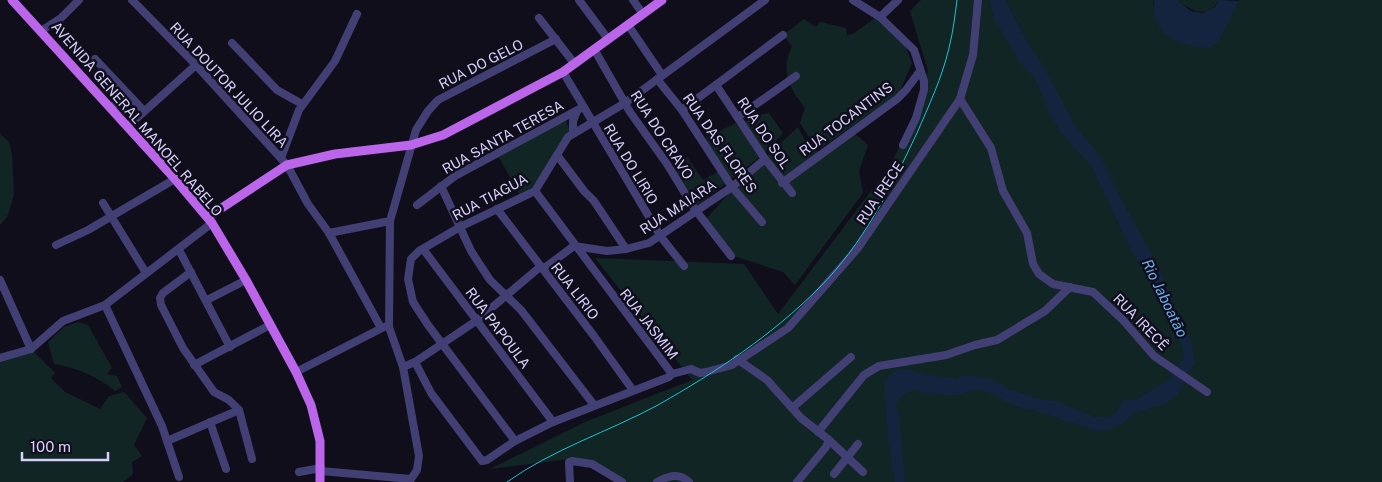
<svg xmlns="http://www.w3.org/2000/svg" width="1382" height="482" font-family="'Public Sans',sans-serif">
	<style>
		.green { fill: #122525 }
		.water { fill: #14243f }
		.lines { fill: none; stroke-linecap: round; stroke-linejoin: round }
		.minor { stroke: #423f75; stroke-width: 8 }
		.major { stroke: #bb65ea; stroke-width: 9 }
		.tram { stroke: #1dc0d7; stroke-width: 1 }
		.labels { text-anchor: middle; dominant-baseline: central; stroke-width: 5; stroke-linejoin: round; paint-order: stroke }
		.street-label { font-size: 14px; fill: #d5cff9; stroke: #110e1c }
		.water-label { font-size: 15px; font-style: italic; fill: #6badeb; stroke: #110e1c }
	</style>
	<rect width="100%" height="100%" fill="#110e1c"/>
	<g class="green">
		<path d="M921,0H989L993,17L1042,65L1028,43L1006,0H1154L1153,5L1219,41L1239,0H1382V482H624L578,458L490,469L585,422L692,380L595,258L744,264L778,314L890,166L914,117L928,71L910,11Z"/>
		<path d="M1177,0H1219C1208,20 1191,11 1177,0Z"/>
		<path d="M875,18L905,45L912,63L899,93L821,148L819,133L810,139L800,123L805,108C789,87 780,72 792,46L783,35L804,19L816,27L820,22L846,28L847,35L853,34Z"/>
		<path d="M757,107V115L769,113L783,133L761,156L694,208L674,168L687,157L703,180L719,171L706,138L736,123L739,128L748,119L744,113Z"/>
		<path d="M566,120L570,132L535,186L520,195L498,156Z"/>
		<path d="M798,127L809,148L828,154L854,133L868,145L859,171L863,193L795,285L783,272L734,256L704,221L744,177Z"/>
		<path d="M0,134L9,142L12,153L14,195L7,217L0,225Z"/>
		<path d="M78,322L88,325L112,368L107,374L117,376L122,387L115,391C98,377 76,367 54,364L48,342L64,327Z"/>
		<path d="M32,350L55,373L51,378L65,392L100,409L109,396L124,392L147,418L134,445L142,456L132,462L133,474L123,482H0V361Z"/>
	</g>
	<g class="water">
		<path d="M989,0H1006L1028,43L1043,65L1074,125L1101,157L1123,203L1160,269L1175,308L1191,340L1195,364L1187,374L1178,394L1165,404L1134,413L1122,424L1107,430L1098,431L1033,410C1013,410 999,393 979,390C971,389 965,394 957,395C948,396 922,394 915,390L903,394L896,404L899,414L905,482H895L888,440L884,383C897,362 907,370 925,374C936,377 944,375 956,380L963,375L984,377L998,382L1009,389L1039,399L1055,401L1095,417H1109L1116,413L1124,399L1135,400L1168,380L1184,357L1182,346L1162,303L1127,242L1092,166L1061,133L1049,112L1035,78L1021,64L993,17Z"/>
		<path d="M1154,0H1177L1191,11L1203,13L1215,7L1219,0L1239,1L1219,41L1209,48C1179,46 1151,36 1154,0Z"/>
	</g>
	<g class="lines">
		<g class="minor">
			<path d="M132,0L196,65L287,165L308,204L329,233L381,328"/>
			<path d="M579,0L608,39"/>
			<path d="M633,0L643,14"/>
			<path d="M853,0L880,17L914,50L924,81V90L916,118L903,145"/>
			<path d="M880,17L898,0"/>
			<path d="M539,18L574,63"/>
			<path d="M628,25L662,75"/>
			<path d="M41,31L61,18L79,0"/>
			<path d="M232,43L277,90L302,104"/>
			<path d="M594,49L630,112L667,164L694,208L731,256"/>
			<path d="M95,59L144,111"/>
			<path d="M563,72L661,237L684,266"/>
			<path d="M657,79L682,110L732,187L762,222"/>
			<path d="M716,85L765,159L792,193"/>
			<path d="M960,99L991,148L1003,191L1027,233L1033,264L1039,274L1053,284L1093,292L1123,320L1154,356L1207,392"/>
			<path d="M111,108L127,93"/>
			<path d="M682,110L783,35"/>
			<path d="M738,117L796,76"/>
			<path d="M128,126L196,65"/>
			<path d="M573,133V121L577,111"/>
			<path d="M557,155L584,191L594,201L626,249"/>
			<path d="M281,158L299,110L335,61L357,14"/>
			<path d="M782,183L897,99L906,90L920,71"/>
			<path d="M441,186L471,251L490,280L521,310L594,405"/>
			<path d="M535,191L672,374"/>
			<path d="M103,203L146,273"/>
			<path d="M417,205L455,176L583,107"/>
			<path d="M497,209L594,336L632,389"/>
			<path d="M329,233L390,221"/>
			<path d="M56,245L88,230L175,179"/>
			<path d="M423,249L553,422"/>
			<path d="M179,250L230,347"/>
			<path d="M543,269L574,246L607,251L626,249L649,243L732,187L765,159"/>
			<path d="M191,272L163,293L160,298L161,305L183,348L214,392L229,400L239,410L252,459"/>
			<path d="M0,280L31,349"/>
			<path d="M207,300L246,280"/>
			<path d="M105,305L162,426L179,477"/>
			<path d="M0,358L31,349L63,321L105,305L212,223"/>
			<path d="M737,359L767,380L801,418L829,440L826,447L797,482"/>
			<path d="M415,362L431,393L482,461L487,460L515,441L553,422L669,377L672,374L691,369L700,373L706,372L732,365L788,328L858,248L960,99L973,55L978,0"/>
			<path d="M194,365L270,325"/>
			<path d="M403,367L415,362L476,321L540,267"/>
			<path d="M296,372L384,327"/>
			<path d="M792,408L851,357"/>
			<path d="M210,422L226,469"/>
			<path d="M818,432L864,375L879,366L946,355L975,345L997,340L1045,311L1070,287"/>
			<path d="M829,440L863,472"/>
			<path d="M167,441L239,410"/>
			<path d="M515,441L428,325L413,302L408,279L411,259L419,251L460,227L535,191L568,137L625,103L765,0"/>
			<path d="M321,471L411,479"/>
			<path d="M299,472L321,468"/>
			<path d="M834,474L858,444"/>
			<path d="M411,479L417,470L419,456L403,367L389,327L390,221L416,130L428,111L438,100L556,39"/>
			<path d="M570,482L569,462L572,461L592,464L622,482"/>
			<path d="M657,482C668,476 679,472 689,482"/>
		</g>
		<g class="major">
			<path d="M12,0L175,179L212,223L246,280L296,372L311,405L320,441V482"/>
			<path d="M208,217L287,165L335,154L411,145L443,135L563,72L662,0"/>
		</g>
		<path class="tram" d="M507,482C553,449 608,432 658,405C716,372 771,336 819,288C863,244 891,188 917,133C929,105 942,78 949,48C953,32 955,16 957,0"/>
	</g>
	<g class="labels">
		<g class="street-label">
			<text transform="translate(481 64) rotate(-27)">RUA DO GELO</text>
			<text transform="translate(229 85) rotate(47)">RUA DOUTOR JULIO LIRA</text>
			<text transform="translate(137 119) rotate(49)">AVENIDA GENERAL MANOEL RABELO</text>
			<text transform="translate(846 119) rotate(-37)">RUA TOCANTINS</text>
			<text transform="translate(764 133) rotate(56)">RUA DO SOL</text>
			<text transform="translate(662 135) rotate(57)">RUA DO CRAVO</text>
			<text transform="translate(503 137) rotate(-29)">RUA SANTA TERESA</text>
			<text transform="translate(720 143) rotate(55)">RUA DAS FLORES</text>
			<text transform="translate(631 164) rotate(59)">RUA DO LIRIO</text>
			<text transform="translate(880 193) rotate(-56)">RUA IRECE</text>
			<text transform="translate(490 197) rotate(-28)">RUA TIAGUA</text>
			<text transform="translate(678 207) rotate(-33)">RUA MAIARA</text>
			<text transform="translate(575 291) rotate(52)">RUA LIRIO</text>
			<text transform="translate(1141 322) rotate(46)">RUA IRECÊ</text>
			<text transform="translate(649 324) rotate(52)">RUA JASMIM</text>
			<text transform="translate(498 328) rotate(53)">RUA PAPOULA</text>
		</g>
		<g class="water-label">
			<text transform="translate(1165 298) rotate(64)">Rio Jaboatão</text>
		</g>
	</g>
	<path d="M22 452v8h86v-8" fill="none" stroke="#d5cff9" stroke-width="2.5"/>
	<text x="30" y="452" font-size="15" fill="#d5cff9" stroke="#110e1c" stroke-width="4" paint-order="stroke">100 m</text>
</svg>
